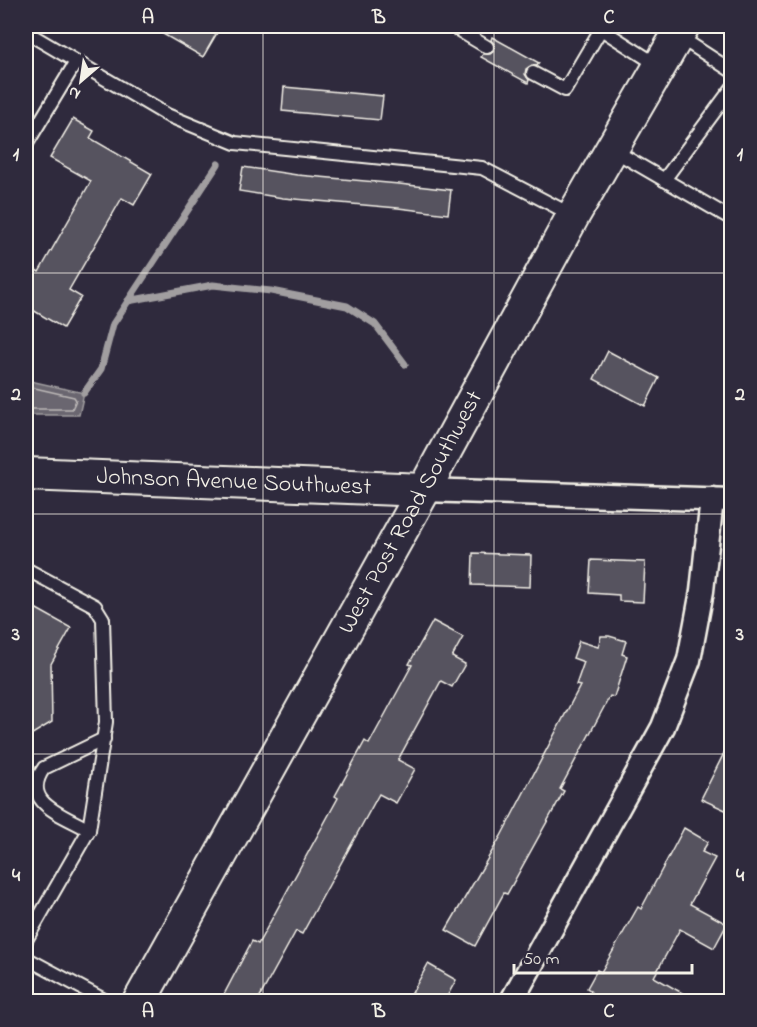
<svg xmlns="http://www.w3.org/2000/svg" width="757" height="1027" font-family="'Indie Flower',sans-serif">
	<style>
		.water { fill: #6a6670; stroke: #a19ea0; stroke-width: 1.5 }
		.lines { fill: none; stroke-linecap: round; stroke-linejoin: round }
		.shore { stroke: #bdb9b8; stroke-width: 1.5 }
		.stream { stroke: #a19ea0; stroke-width: 7 }
		.building { fill: #56525f; stroke: #f4f1e8; stroke-width: 1.5 }
		.lane-casing { stroke: #f4f1e8; stroke-width: 16 }
		.street-casing { stroke: #f4f1e8; stroke-width: 27 }
		.secondary-casing { stroke: #f4f1e8; stroke-width: 36 }
		.lane { stroke: #2f2a3d; stroke-width: 12 }
		.street { stroke: #2f2a3d; stroke-width: 22 }
		.secondary { stroke: #2f2a3d; stroke-width: 32 }
		.grid { fill: none; stroke: #f4f1e8; stroke-width: 1.5; stroke-opacity: 0.55 }
		.labels { text-anchor: middle; dominant-baseline: central; stroke-width: 6; stroke-linejoin: round; paint-order: stroke }
		.street-label { font-size: 24px; fill: #f4f1e8; stroke: #2f2a3d }
		.neatline { fill: none; stroke: #f4f1e8; stroke-width: 2 }
		.grid-label { font-size: 20px; text-anchor: middle; font-weight: bold; fill: #f4f1e8 }
	</style>
	<rect width="100%" height="100%" fill="#2f2a3d"/>
	<filter id="ink" filterUnits="userSpaceOnUse"><feTurbulence type="fractalNoise" baseFrequency=".0167" numOctaves="2"/><feDisplacementMap in="SourceGraphic" scale="12" xChannelSelector="R" yChannelSelector="G"/><feConvolveMatrix kernelMatrix="1 2 1 2 8 2 1 2 1" color-interpolation-filters="sRGB"/></filter>
	<g filter="url(#ink)">
		<path class="water" d="M26,380L84,393L79,415H26Z"/>
		<g class="lines">
			<path class="shore" d="M26,386L74,397L76,400L72,409H26"/>
			<g class="stream">
				<path d="M128,301L213,285L271,291L347,306L375,324L405,364"/>
				<path d="M84,393L101,369L113,324L218,164"/>
			</g>
		</g>
		<g class="building">
			<path d="M149,26H221L203,57Z"/>
			<path d="M492,37L539,63L537,66L532,65L526,69L525,74L529,80L528,83L481,57L483,54H490L494,51V44L491,40Z"/>
			<path d="M284,87L383,96L380,120L282,111Z"/>
			<path d="M73,119L94,131L90,138L152,174L134,205L122,198L69,290L81,297L63,328L26,306V264L39,272L91,181L50,158Z"/>
			<path d="M243,167L297,175L399,184L451,190L448,214L398,208L283,198L239,191Z"/>
			<path d="M608,351L659,378L645,406L594,379Z"/>
			<path d="M473,553L531,555L530,587L472,585Z"/>
			<path d="M591,560L645,562L643,602L619,601V595L589,593Z"/>
			<path d="M26,603L71,628L51,664L52,722L26,738Z"/>
			<path d="M433,621L463,637L452,657L465,664L452,687L441,681L398,760L415,769L396,803L379,794L302,934L296,931L257,1002H220L252,941L258,944L338,798L335,796L365,741L369,744L412,665L409,664Z"/>
			<path d="M601,636H609L626,641L622,654L627,656L614,697L610,696L560,789L564,791L507,894L504,893L475,946L446,930L501,836L580,686L576,685L584,662L573,658L579,641L598,647Z"/>
			<path d="M732,737V813L701,799Z"/>
			<path d="M684,828L708,842L702,852L715,858L690,904L727,924L714,948L680,929L654,977L698,1002H585L591,991L587,988L597,970L601,972L638,907L641,909Z"/>
			<path d="M428,964L456,980L444,1002H407Z"/>
		</g>
		<g class="lines">
			<defs>
				<g id="lane">
					<path d="M452,26L487,47"/>
					<path d="M603,26L601,29L659,66"/>
					<path d="M26,32L167,115L235,143L482,168L572,215"/>
					<path d="M678,36L732,71"/>
					<path d="M533,73L565,90L601,29"/>
					<path d="M26,145L76,62"/>
					<path d="M613,150L732,219"/>
					<path d="M664,180L732,88"/>
					<path d="M26,569L95,606L103,619L106,722L89,830L26,940"/>
					<path d="M89,830C64,815 19,803 44,768L104,739"/>
					<path d="M26,958L108,1002"/>
				</g>
				<g id="street">
					<path d="M424,490L732,500"/>
					<path d="M511,1002L663,727L689,660L702,591L712,499"/>
				</g>
				<g id="secondary">
					<path id="s1" d="M26,474L424,490"/>
					<path id="s2" d="M139,1002L424,490L573,216L683,26"/>
				</g>
			</defs>
			<use href="#lane" class="lane-casing"/>
			<use href="#street" class="street-casing"/>
			<use href="#secondary" class="secondary-casing"/>
			<use href="#lane" class="lane"/>
			<use href="#street" class="street"/>
			<use href="#secondary" class="secondary"/>
		</g>
	</g>
	<path class="grid" d="M263,26V1002M494,26V1002M26,273H732M26,514H732M26,754H732"/>
	<g class="labels">
		<g class="street-label">
			<text stroke="none"><textPath href="#s1" startOffset="208">Johnson Avenue Southwest</textPath></text>
			<text stroke="none"><textPath href="#s2" startOffset="560">West Post Road Southwest</textPath></text>
		</g>
	</g>
	<rect width="757" height="1027" fill="none" stroke="#2f2a3d" stroke-width="66"/>
	<g transform="translate(81 81) rotate(209)" stroke="#2f2a3d" stroke-width="4.5" paint-order="stroke">
	<path d="M0-4.5L10 22L0 15L-10 22Z" fill="#f4f1e8"/>
	<text y="-9" font-size="16" font-weight="bold" text-anchor="middle" fill="#f4f1e8">N</text>
	</g>
	<path d="M514 964v9h178v-9" fill="none" stroke="#f4f1e8" stroke-width="3"/>
	<text x="523" y="964" font-size="18" fill="#f4f1e8" stroke="#2f2a3d" stroke-width="4.5" paint-order="stroke">50 m</text>
	<rect x="33" y="33" width="691" height="961" class="neatline"/>
	<g class="grid-label">
		<text x="148" y="23">A</text>
		<text x="379" y="23">B</text>
		<text x="609" y="23">C</text>
		<text x="16" y="160">1</text>
		<text x="740" y="160">1</text>
		<text x="16" y="400">2</text>
		<text x="740" y="400">2</text>
		<text x="16" y="640">3</text>
		<text x="740" y="640">3</text>
		<text x="16" y="881">4</text>
		<text x="740" y="881">4</text>
		<text x="148" y="1017">A</text>
		<text x="379" y="1017">B</text>
		<text x="609" y="1017">C</text>
	</g>
</svg>
